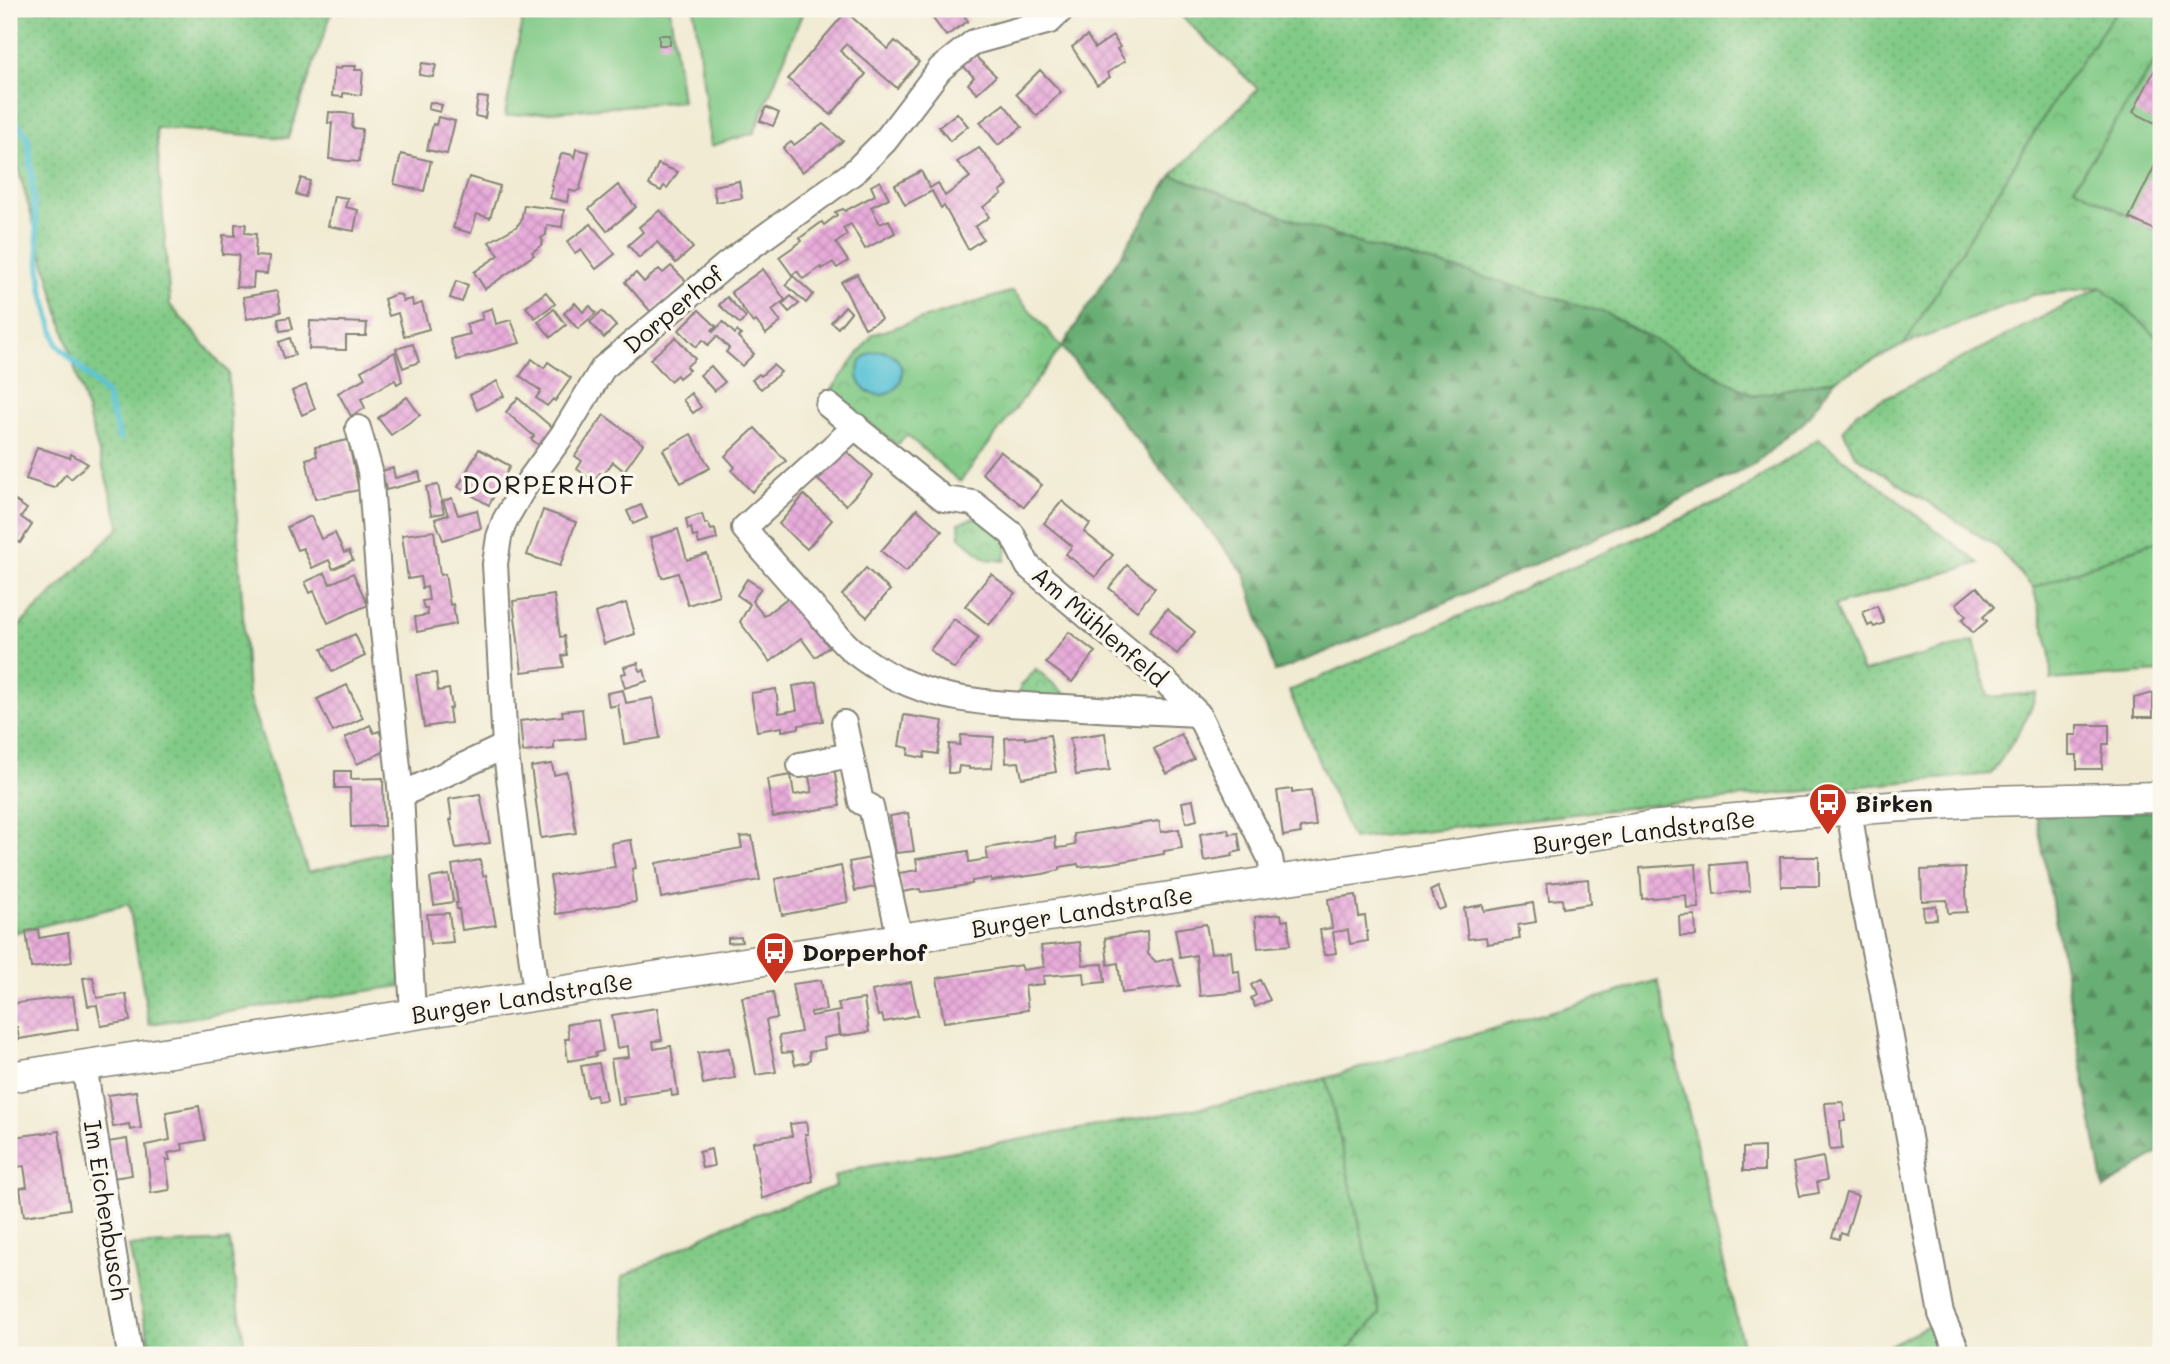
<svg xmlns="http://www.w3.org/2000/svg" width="2170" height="1364" font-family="Mali,sans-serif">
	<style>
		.grass { fill: url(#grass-dots); stroke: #4f7352; stroke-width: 2 }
		.forest { fill: url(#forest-firs); stroke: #426548; stroke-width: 2 }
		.park { fill: url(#park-crowns); stroke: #4f7352; stroke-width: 2 }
		.garden { fill: #82ca87; stroke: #4f7352; stroke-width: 2 }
		.water { fill: #5bc4d6; stroke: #3c7079; stroke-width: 2 }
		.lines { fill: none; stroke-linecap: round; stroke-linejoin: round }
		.stream { stroke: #5bc4d6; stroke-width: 6 }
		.building { fill: url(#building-cross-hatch) }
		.minor-casing { stroke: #868478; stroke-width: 28 }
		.major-casing { stroke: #868478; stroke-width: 33 }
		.minor { stroke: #fff; stroke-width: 24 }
		.major { stroke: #fff; stroke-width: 30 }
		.labels { text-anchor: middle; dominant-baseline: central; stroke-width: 7; stroke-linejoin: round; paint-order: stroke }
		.street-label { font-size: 24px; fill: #1c1c1c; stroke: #fbf7ec }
		.poi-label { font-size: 24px; font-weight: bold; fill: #1c1c1c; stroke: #fbf7ec; text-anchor: start }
		.neighbourhood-label { font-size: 26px; letter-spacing: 2px; fill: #1c1c1c; stroke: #fbf7ec }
	</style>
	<defs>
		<pattern id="grass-dots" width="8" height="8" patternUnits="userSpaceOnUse" patternTransform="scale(1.75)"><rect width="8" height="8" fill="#82ca87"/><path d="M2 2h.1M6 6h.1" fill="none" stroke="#70ad74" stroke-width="1.8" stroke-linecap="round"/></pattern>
		<pattern id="forest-firs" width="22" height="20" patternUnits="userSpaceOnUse" patternTransform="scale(1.75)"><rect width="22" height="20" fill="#69ae74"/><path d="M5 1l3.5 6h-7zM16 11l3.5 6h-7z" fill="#568d5e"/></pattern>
		<pattern id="park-crowns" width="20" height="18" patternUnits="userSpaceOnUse" patternTransform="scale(1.75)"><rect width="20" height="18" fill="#82ca87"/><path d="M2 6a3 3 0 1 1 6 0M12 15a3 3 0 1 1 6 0" fill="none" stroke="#70ad74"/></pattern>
		<pattern id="building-cross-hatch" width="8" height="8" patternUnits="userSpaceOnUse" patternTransform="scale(1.75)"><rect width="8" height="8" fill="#e8acda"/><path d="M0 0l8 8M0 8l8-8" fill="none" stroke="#c693ba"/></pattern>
	</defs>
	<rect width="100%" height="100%" fill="#fbf7ec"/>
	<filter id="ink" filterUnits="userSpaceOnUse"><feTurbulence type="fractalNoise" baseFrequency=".0143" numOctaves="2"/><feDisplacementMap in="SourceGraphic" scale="14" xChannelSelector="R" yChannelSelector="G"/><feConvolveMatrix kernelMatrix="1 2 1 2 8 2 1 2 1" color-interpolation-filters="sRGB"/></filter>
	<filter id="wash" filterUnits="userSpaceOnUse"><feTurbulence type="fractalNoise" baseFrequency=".00686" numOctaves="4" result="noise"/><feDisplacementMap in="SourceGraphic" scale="28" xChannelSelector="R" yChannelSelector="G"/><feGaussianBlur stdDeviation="1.57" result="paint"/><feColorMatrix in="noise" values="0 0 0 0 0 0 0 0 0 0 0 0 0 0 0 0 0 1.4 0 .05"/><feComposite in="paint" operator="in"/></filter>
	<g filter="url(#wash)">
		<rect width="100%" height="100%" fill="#f1ebd3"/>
		<g class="grass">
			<path d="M16,9H333L288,138L156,128L170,305L228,372L248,696L308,872L395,850L401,986L149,1024L129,904L9,934V636L120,527L9,137V109Z"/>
			<path d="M1174,9H2118L2055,99L1904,345L1836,379L1754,396L1685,358L1460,270L1363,245L1172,175L1258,89Z"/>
			<path d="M2101,287L2161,340V539L2033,588L1997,547L1855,455L1843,430L1857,412Z"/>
			<path d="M1818,439L1979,563L1834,606L1863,672L1974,641L1988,697L2036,693C2028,723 2009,748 1991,774L1635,807L1352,839L1289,691L1731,497Z"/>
			<path d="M1326,1078L1380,1314L1343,1355H630L622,1277L726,1225L836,1186L834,1177L858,1168L1250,1099Z"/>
			<path d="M229,1241L246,1355H152L129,1246Z"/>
		</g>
		<g class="forest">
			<path d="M1172,175L1363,245L1460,270L1606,313L1754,396L1836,379L1803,423L1752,466L1619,528L1376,632L1275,672L1245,574L1062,347Z"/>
			<path d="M2161,811V1151L2104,1189L2036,814Z"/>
		</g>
		<g class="park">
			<path d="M2118,9H2161V52L2074,187L2161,233V340L2101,287L2033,295L1904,345L2055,99Z"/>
			<path d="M1013,291L1062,347L960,482L907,435L897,445L830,392L873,334Z"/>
			<path d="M976,517L1008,541L1005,561L986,559L960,537L959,523Z"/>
			<path d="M2161,539V672L2051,680L2050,650L2033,588Z"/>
			<path d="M1036,669L1071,699L1020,697V687Z"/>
			<path d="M1658,980L1745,1355H1343L1380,1314L1326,1078Z"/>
			<path d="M1932,1323L1949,1355H1871Z"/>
		</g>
		<g class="garden">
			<path d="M524,9H670L682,101L505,116Z"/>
			<path d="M694,9H804L754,133L711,146Z"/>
			<path d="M2161,52V233L2074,187Z"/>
		</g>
		<circle class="water" cx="880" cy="373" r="22"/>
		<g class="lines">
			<path class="stream" d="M17,9L13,117L28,138L42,289L57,344L106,394L120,439"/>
		</g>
		<g id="blocks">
			<g class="building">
				<path d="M941,9H959L968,21L946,36L931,16Z"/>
				<path d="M846,12L888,49L895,41L919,62L897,88L846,44L840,51L866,74L831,115L788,79Z"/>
				<rect x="659" y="35" width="11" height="10"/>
				<path d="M1087,36L1095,48L1113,36L1120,47L1117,49L1125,61L1107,73L1110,77L1097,85L1072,47Z"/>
				<path d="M972,53L996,76L977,93L968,84L974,77L960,63Z"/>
				<path d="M422,63L436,65L433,77L419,75Z"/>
				<path d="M342,66H356L355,70H363L361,95L343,93V97L332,96L334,68L341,69Z"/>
				<path d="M1040,70L1061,92L1037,116L1016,94Z"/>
				<path d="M2154,71L2161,74V111L2155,123L2133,112Z"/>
				<path d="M478,97L488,98L485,118L475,116Z"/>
				<path d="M430,102L442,105L440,112L428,109Z"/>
				<path d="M1004,104L1022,127L998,145L980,122Z"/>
				<path d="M766,107L779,113L773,126L760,121Z"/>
				<path d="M329,112L353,114L352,128L362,129L359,162L329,159L332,123H328Z"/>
				<path d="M957,113L968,126L950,141L939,127Z"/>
				<path d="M438,117L455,121L447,154L427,150L433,124L436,125Z"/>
				<path d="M823,124L843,141L802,172L783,148L791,142L794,145Z"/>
				<path d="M979,148L992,163L1008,186L1000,191L1002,194L983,207L989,217L975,227L983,239L968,249L944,206L941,208L932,191L905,205L895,185L921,171L930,188L938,183L945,196L970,177L957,162Z"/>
				<path d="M576,149L589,152L580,189L575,192L569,190L567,202L550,198L553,186L551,185L561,155L564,153L572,155L574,158Z"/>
				<path d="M2161,153V229L2159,232L2129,218Z"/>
				<path d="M401,154L431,161L424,191L394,184Z"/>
				<path d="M658,164L678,172L667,188L664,186L661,191L649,185Z"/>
				<path d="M469,177L500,186L490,218L477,214L471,233L453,228Z"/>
				<path d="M301,178L310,181L305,197L296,194Z"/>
				<path d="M739,181L742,198L716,202L713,186Z"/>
				<path d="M880,181L889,198L871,207L880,224L889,220L895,233L865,249L851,224L843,228L847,235L836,243L848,261L837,268L833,262L822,269L821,267L803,279L797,271L792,275L779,257L802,241L800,238L822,222L824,225L837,215L835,212L843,209L845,211L875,195L871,186Z"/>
				<path d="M618,185L636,207L607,231L589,209Z"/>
				<path d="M334,196L348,198L345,207L358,210L354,231L328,226Z"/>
				<path d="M524,205L564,210L562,227L547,225L546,235L541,238L543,241L542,245L532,252L534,255L485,289L474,272L499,255L489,242L516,227L521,221Z"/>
				<path d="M660,210L693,248L676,263L657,242L639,258L628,245L643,232L639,227Z"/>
				<path d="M235,224H246L245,233L256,234L255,256L269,257L267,274L254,273L253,288L236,287L239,255L222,254L223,235L235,236Z"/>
				<path d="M591,224L615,254L596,269L581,249L575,253L567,242Z"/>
				<path d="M671,266L686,281L651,312L625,282L636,273L644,282L659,269L663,273Z"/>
				<path d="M763,269L785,300L772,310L781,322L766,334L756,321L753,323L731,292Z"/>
				<path d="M857,274L881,319L865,328L841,282Z"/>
				<path d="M793,276L813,294L806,303L786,285Z"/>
				<path d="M456,281L468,285L462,302L450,298Z"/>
				<path d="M277,291L281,312L247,319L243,297Z"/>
				<path d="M546,292L555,304L535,318L526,307Z"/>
				<path d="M396,294L401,295L403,301L412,299L413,306L422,303L429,329L404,336L398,313L389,316L384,299Z"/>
				<path d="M791,296L799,304L789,312L782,304Z"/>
				<path d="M727,297L746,317L740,324L719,305Z"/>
				<path d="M575,303L583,312L590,306L596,313L578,329L564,313Z"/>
				<path d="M845,306L851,312L838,328L831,322Z"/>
				<path d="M492,308L496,324L511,320L520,343L457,360L450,339L470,334L466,324L483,319L481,312Z"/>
				<path d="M554,309L566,325L551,337L538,322Z"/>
				<path d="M699,310L716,326L712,330L713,332L723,322L735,334L737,331L741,335L738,337L754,354L742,366L726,352L729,348L717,336L708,345L703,340L696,347L679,330Z"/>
				<path d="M602,311L616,326L604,338L590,322Z"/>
				<path d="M290,317L293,329L280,331L278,319Z"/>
				<path d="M310,321L367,323L366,336H346V350L309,349Z"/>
				<path d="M676,337L695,359L686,367L689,370L679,378L677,375L670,381L650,359Z"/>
				<path d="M290,338L295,355L284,358L279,342Z"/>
				<path d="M413,344L419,362L403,368L396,349Z"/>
				<path d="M395,352L402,381L397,384L395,380L361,399L365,408L351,416L338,393L365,378L361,371Z"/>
				<path d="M532,359L544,368L548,362L571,378L555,401L553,399L547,406L536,398L541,391L520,376Z"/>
				<path d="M773,365L781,372L761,389L752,380L759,374L761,376Z"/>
				<path d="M711,366L725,382L714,391L700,375Z"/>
				<path d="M497,381L504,396L477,410L470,395Z"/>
				<path d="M306,385L315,409L302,415L292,391Z"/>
				<path d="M691,393L701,407L693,413L683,400Z"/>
				<path d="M407,397L420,415L391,435L378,418Z"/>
				<path d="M518,398L556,431L541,447L531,439L534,436L506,412Z"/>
				<path d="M604,415L643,444L624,471L613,462L603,475L600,473L593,481L577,469L582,461L575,456Z"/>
				<path d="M755,428L786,461L752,492L732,471L735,467L725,456Z"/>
				<path d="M691,434L710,468L681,483L663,450Z"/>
				<path d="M348,440L359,490L315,499L306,459L317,456L315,447Z"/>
				<path d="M37,447L70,458L71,454L88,464L71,479L66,474L54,488L26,479Z"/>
				<path d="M479,449L510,466L489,505L458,487Z"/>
				<path d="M845,450L873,475L846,505L818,480Z"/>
				<path d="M1000,451L1042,485L1024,507L982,473Z"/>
				<path d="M393,468L395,478L419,472L421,481L386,490L382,471Z"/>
				<path d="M438,485L444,513L431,515L426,487Z"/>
				<path d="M804,495L832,520L807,549L779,524Z"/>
				<path d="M452,498L458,515L477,510L481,528L443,540L435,519L448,515L443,501Z"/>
				<path d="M13,499L27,509L21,517L32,525L20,543L9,535V505Z"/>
				<path d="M1062,501L1090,524L1084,532L1113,555L1095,577L1066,554L1072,546L1044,523Z"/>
				<path d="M641,505L647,518L633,524L627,511Z"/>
				<path d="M917,509L942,531L906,572L881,551Z"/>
				<path d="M543,510L576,522L560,566L527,555Z"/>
				<path d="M702,514L705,524L708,523L711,530L715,529L717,539L699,544L697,536L693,537L691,528L688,529L686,519Z"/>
				<path d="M311,516L321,539L335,533L344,553L349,551L353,560L333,569L329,560L312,568L303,548L297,550L287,527Z"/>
				<path d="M678,529L687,560L707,554L719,595L688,605L678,573L662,578L650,538Z"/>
				<path d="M434,531L440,575L445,574L450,605L453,604L456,624L417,632L415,617L428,615L427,609H424L422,601L429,600L427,587L422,588L420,577L408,579L402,535Z"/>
				<path d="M1127,565L1155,588L1137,611L1109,588Z"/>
				<path d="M866,568L890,590L867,617L842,595Z"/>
				<path d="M325,573L330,584L353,573L368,605L328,623L314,591L310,593L305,582Z"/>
				<path d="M991,574L1015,593L989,625L965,606Z"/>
				<path d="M747,579L761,588L752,601L764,616L790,596L829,647L815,657L801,638L770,662L740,622L750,604L737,595Z"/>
				<path d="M1977,587L1994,607L1983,617L1987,621L1973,633L1962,620L1966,616L1956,604Z"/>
				<path d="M554,595L560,637L564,636L567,655L562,656L564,667L522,672L513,601Z"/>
				<path d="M626,603L635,634L604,644L595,613Z"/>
				<path d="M1877,606L1884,623L1874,627L1872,624L1868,626L1863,612Z"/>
				<path d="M1167,609L1195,632L1177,654L1149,631Z"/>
				<path d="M954,619L979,638L954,669L930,650Z"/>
				<path d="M1069,632L1095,652L1072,682L1046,663Z"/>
				<path d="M355,634L365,656L332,672L322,649Z"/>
				<path d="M638,663L640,671L644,670L647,681L625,688L621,674L626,673L624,667Z"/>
				<path d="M436,673L438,691L449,689L452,708L449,709L451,723L424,727L416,675Z"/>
				<path d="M817,682L823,721L799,725V728L782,731V727L757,731L751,693L776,689L779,713L797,710L793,686Z"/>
				<path d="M347,685L363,718L333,732L317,699Z"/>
				<path d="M623,690L626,703L653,698L660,738L624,744L618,705L609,707L607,693Z"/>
				<path d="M2153,693V717H2134V698Z"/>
				<path d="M582,709L585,738L554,741V749L523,752L520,721L563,716L562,711Z"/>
				<path d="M904,715L943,721L938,754L925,752L924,758L908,755L909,748L899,746Z"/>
				<path d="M370,725L374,733L379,731L388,750L357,764L345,738Z"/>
				<path d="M2077,725H2109V744H2103L2102,769H2077V755H2069V735H2077Z"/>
				<path d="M1105,733L1110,770L1076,775L1070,738Z"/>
				<path d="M1181,734L1194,759L1167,774L1154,749Z"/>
				<path d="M961,735L994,737L992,768L969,769V767L959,766L958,773H948L949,744L960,745Z"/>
				<path d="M1050,735L1056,772L1022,778L1019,762L1006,763L1005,738L1025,737V739Z"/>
				<path d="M552,764L554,775L567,772L576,833L541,838L531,767Z"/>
				<path d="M834,767L840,806L773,817L767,779L791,775L794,795L812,792L808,772Z"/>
				<path d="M335,771H351V779L383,778L384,826L351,827L350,788H335Z"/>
				<path d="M1292,789V793L1311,790L1316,826L1300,828L1301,833L1283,836L1277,791Z"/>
				<path d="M480,794L490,843L456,848L450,820H452L449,799Z"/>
				<path d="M1193,800L1197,820L1186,823L1182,802Z"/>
				<path d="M908,813L914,851L896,853L890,816Z"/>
				<path d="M1159,821L1161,832L1179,829L1182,848L1164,851V854L1113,863L1079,867L1078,864L1060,867V870L1043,874L991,881V878L972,881V884L938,890L921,892L920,889L902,892L899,873L918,870L916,859L968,851L969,862L988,859L986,848L1055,837L1056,848L1066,847L1075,845L1074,834Z"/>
				<path d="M1228,829L1229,834L1238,833L1241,851L1232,853L1233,856L1204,861L1200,834Z"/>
				<path d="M752,836L760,880L661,898L656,863L742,848L740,837Z"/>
				<path d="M631,840L636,868L632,869L636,902L556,914L550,876L615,867L611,843Z"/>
				<path d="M1780,857H1819V886H1781Z"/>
				<path d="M870,858L875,887L855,891L849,862Z"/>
				<path d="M480,860L483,876L486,875L496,925L462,930L459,909H457L456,903H458L452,865Z"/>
				<path d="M1748,862L1750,891L1714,894L1711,865Z"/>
				<path d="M1696,864L1699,908L1687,909L1686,895L1642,899L1640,868Z"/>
				<path d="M841,866L848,902L782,915L775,879Z"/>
				<path d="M1965,868L1967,912L1948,913L1947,900L1922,901L1921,870Z"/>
				<path d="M449,875L453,902L434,905L430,878Z"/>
				<path d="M1588,879L1590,904L1563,908L1562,899L1549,900L1547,883Z"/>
				<path d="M1438,887L1446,907L1439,910L1430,891Z"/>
				<path d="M1356,895L1359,917L1365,916L1368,941L1350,944L1348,930L1333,932L1336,953L1324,955L1320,930L1332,928L1328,899Z"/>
				<path d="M1533,903L1536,922L1518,925L1520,939L1487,944L1486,937L1468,939L1464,908L1483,905L1484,911Z"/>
				<path d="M1936,906L1937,919L1924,920L1923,907Z"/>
				<path d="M449,913L453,942L430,944L427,914Z"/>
				<path d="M1281,914L1282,921L1288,920L1290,945L1258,948L1255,917Z"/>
				<path d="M1695,915L1696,936H1680L1679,916Z"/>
				<path d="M1206,924L1211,953L1231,951L1233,972L1239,971L1241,992L1200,996L1196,955L1180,958L1175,929Z"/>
				<path d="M38,929L39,938L68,933L72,962L31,968L26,931Z"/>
				<path d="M1147,932L1148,954L1156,962L1172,958L1180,986L1122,993L1118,963L1108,965L1105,938Z"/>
				<path d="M741,937L742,942L728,943V938Z"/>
				<path d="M1080,942L1083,965L1103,964L1105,982L1085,984L1084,973L1043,976L1044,984L1025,986L1028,1010L944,1022L937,978L1021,965L1023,970L1044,967L1041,946Z"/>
				<path d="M93,977L97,998L126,994L130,1021L101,1026L97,1005L88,1006L83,978Z"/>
				<path d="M821,980L826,1010L811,1012V1016L840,1011L838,1003L864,999L869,1032L841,1036L837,1015L840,1035L823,1038L825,1049L809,1052L810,1059L808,1062L795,1065L792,1052L782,1053L779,1036L801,1032L792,984Z"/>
				<path d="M1260,980L1270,1000L1255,1007L1251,998L1256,995L1251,985Z"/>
				<path d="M911,982L918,1015L884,1022L882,1015L878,1016L872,991Z"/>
				<path d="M773,992L777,1018L766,1020L776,1072L756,1075L742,997Z"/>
				<path d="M73,996L78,1029L19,1039L17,1027H12L9,1004Z"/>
				<path d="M657,1008L662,1040L653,1041L654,1049L671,1046L678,1095L672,1096L671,1090L623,1097L624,1104L618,1105L611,1059L629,1057L628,1046L617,1048L612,1015Z"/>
				<path d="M598,1020L603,1051L595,1053L596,1056L568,1061L565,1039H569L567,1024Z"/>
				<path d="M729,1048L735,1078L703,1084L698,1053Z"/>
				<path d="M599,1063L606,1100L597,1101L596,1095L587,1097L581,1066Z"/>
				<path d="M136,1091L141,1128L130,1130L129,1124L113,1127L108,1095Z"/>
				<path d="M1843,1102L1845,1121H1840L1842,1149L1830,1150L1825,1103Z"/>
				<path d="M199,1106L205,1140L182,1144L183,1150L168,1153L170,1160H166L170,1190L151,1193L146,1145L170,1140L166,1112Z"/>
				<path d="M806,1122L808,1134H805L813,1181L762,1199L753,1142L792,1136L790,1124Z"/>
				<path d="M59,1131L70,1209L24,1216L20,1188L27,1187L24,1166L16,1167L12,1137Z"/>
				<path d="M127,1139L132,1175L113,1178L108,1142Z"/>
				<path d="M1764,1147V1171H1743V1148Z"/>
				<path d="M711,1149L714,1166L702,1168L699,1152Z"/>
				<path d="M1823,1157L1827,1180L1817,1182L1819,1193L1800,1196L1793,1163Z"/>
				<path d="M1846,1193L1858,1196L1846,1235L1841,1233L1839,1239L1832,1237Z"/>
			</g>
		</g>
	</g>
	<g filter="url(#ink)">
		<use href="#blocks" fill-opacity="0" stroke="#868478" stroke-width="2"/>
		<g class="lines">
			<defs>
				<g id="minor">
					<path d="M828,405L944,499L973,503L1012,534L1028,566L1168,684L1198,714L1270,858L1274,881"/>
					<path d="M856,426L744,528C769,558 794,587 821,616C831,628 841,641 853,651C919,704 986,703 1065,707C1110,710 1154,712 1198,714"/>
					<path d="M358,428L370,471L382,622L401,795L413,1013"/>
					<path d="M844,723L861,802L871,807L900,939"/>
					<path d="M800,765L850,755"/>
					<path d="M401,795L505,746"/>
					<path d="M1849,809L1862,894L1882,988L1941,1314L1959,1355"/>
					<path d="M536,994L505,746L495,564L499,537L505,520L523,489L563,434L603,368L727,264L854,172L885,141L940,69L974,42L1050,21L1062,9"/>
					<path d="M84,1065L130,1355"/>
				</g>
				<path id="major" d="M9,1077L1274,881L1649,827L1799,813L1982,801L2161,797"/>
			</defs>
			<use href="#minor" class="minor-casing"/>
			<use href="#major" class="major-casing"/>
			<use href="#minor" class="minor"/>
			<use href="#major" class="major"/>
		</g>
	</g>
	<defs>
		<symbol id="bus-pin" viewBox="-11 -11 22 30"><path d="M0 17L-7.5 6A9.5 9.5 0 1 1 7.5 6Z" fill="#c8321e" stroke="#fbf7ec"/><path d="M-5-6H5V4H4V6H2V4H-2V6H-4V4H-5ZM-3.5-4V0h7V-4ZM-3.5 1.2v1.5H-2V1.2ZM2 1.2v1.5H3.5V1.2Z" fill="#fff"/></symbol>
	</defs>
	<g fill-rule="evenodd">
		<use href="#bus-pin" x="1806" y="780" width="44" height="60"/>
		<use href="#bus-pin" x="753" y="929" width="44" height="60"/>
	</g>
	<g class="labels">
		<g class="street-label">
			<text transform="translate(673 309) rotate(-40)">Dorperhof</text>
			<text transform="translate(1100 626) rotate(41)">Am Mühlenfeld</text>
			<text transform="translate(1644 831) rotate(-7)">Burger Landstraße</text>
			<text transform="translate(1082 911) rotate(-9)">Burger Landstraße</text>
			<text transform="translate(522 997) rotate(-9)">Burger Landstraße</text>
			<text transform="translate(107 1210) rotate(81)">Im Eichenbusch</text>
		</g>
		<g class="poi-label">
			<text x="1855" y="802">Birken</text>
			<text x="802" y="951">Dorperhof</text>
		</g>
		<g class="neighbourhood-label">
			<text x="549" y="484">DORPERHOF</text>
		</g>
	</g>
	<rect width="2170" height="1364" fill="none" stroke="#fbf7ec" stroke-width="35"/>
</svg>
